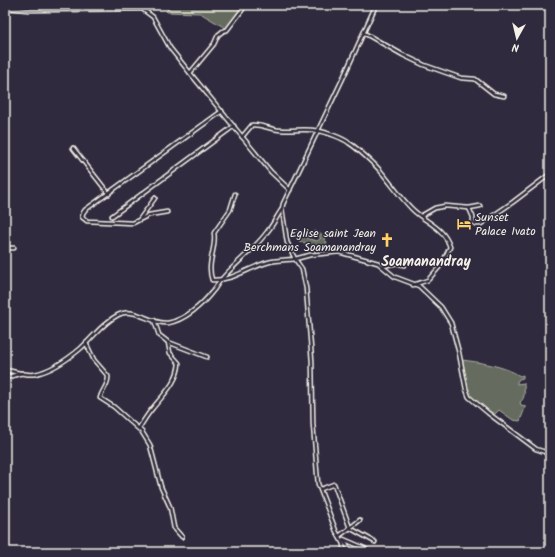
<svg xmlns="http://www.w3.org/2000/svg" width="555" height="557" font-family="Kalam,sans-serif">
	<style>
		.green { fill: #656c5f; stroke: #acaea4 }
		.lines { fill: none; stroke-linecap: round; stroke-linejoin: round }
		.minor-casing { stroke: #f4f1e8; stroke-width: 5.5 }
		.minor { stroke: #2f2a3d; stroke-width: 2.5 }
		.labels { text-anchor: middle; dominant-baseline: central; stroke-width: 3; stroke-linejoin: round; paint-order: stroke }
		.poi-label { font-size: 12px; fill: #f4f1e8; stroke: #2f2a3d; text-anchor: start }
		.quarter-label { font-size: 14px; font-weight: bold; fill: #f4f1e8; stroke: #2f2a3d }
	</style>
	<rect width="100%" height="100%" fill="#2f2a3d"/>
	<filter id="ink" filterUnits="userSpaceOnUse"><feTurbulence type="fractalNoise" baseFrequency=".025" numOctaves="2"/><feDisplacementMap in="SourceGraphic" scale="8" xChannelSelector="R" yChannelSelector="G"/><feConvolveMatrix kernelMatrix="1 2 1 2 8 2 1 2 1" color-interpolation-filters="sRGB"/></filter>
	<g filter="url(#ink)">
		<g class="green">
			<path d="M173,5H245L227,29L200,13L167,12L166,11Z"/>
			<path d="M294,230H298L309,239L317,241L321,238L313,232L315,231L325,237L324,240L327,242C325,248 321,252 315,253L314,246L299,241L294,235Z"/>
			<path d="M462,360C479,362 505,366 520,376L523,375V378L519,379L517,382V384L524,383C524,390 526,398 520,402L521,405L525,406V408L520,421L513,420L499,410L495,414L492,413L471,397L467,386Z"/>
		</g>
		<g class="lines">
			<defs>
				<g id="minor">
					<path d="M137,5L153,17L170,48L190,73L271,172L290,190"/>
					<path d="M5,8L29,10L140,9"/>
					<path d="M364,33L403,55L424,65L461,78L475,79L494,94L504,96"/>
					<path d="M190,73L214,44L218,35L223,31L227,30L246,5"/>
					<path d="M242,137L252,125C261,124 271,130 281,130C294,131 306,128 318,131C326,132 343,138 349,143C356,147 378,167 383,174C393,186 401,198 412,209C426,223 443,226 450,247L442,264L428,280L413,285"/>
					<path d="M73,148L109,194"/>
					<path d="M235,194L230,210L214,233C217,247 206,263 212,280C233,281 249,267 269,262C278,260 287,260 295,259L302,269L306,288L312,361L313,424L318,484L336,531L343,544L344,552"/>
					<path d="M155,198L139,220L133,223L87,221L82,217L83,213L85,210L222,111"/>
					<path d="M469,208L473,217V222L476,224H481L513,202L550,174"/>
					<path d="M282,209L287,242L295,259L310,255L339,252L378,263L395,277L419,286L441,307L451,323L459,353L466,389L469,397L488,413L536,449L545,452L550,448"/>
					<path d="M112,216L234,126"/>
					<path d="M421,216L435,208L445,206L469,208L480,206"/>
					<path d="M141,219L149,215L167,212"/>
					<path d="M5,248H14"/>
					<path d="M382,266L397,263L404,265"/>
					<path d="M154,320L159,335L168,342L207,357"/>
					<path d="M86,343L94,360L108,376C109,385 102,389 100,398L114,407L142,432L150,445L161,487L170,507L174,528L182,537"/>
					<path d="M5,370C14,371 26,376 35,374C50,371 68,359 80,349C93,338 102,323 118,315C135,306 151,325 168,323C185,320 202,305 212,292C216,289 217,283 221,280C235,263 254,250 267,232C273,225 277,216 282,209L283,204L344,76L376,5"/>
					<path d="M5,378L22,373"/>
					<path d="M139,428C143,422 147,415 152,409C163,395 178,382 179,363L170,353L168,342"/>
					<path d="M545,452L550,456"/>
					<path d="M321,489L334,484L350,528L339,536"/>
					<path d="M360,520L350,528L375,542"/>
					<path d="M343,539L364,548L369,552"/>
					<path d="M344,541L351,552"/>
				</g>
			</defs>
			<use href="#minor" class="minor-casing"/>
			<use href="#minor" class="minor"/>
		</g>
	</g>
	<defs>
		<symbol id="hotel-bare" viewBox="-9 -9 18 18"><path d="M-6-4.5h1.5V1H6V5H4.5V3h-9V5H-6ZM-4 0a1.8 1.8 0 1 1 3.6 0ZM.5 0V-2.5h3Q6-2.5 6 0Z" fill="#ffd166" stroke="#2f2a3d" stroke-width="2.5" paint-order="stroke"/></symbol>
		<symbol id="church-bare" viewBox="-9 -9 18 18"><path d="M-1.2-6h2.4v3.5h3.3v2.4h-3.3V6h-2.4V-.1h-3.3v-2.4h3.3Z" fill="#ffd166" stroke="#2f2a3d" stroke-width="2.5" paint-order="stroke"/></symbol>
	</defs>
	<g fill-rule="evenodd">
		<use href="#hotel-bare" x="454" y="214" width="20" height="20"/>
		<use href="#church-bare" x="377" y="230" width="20" height="20"/>
	</g>
	<g class="labels">
		<g class="poi-label">
			<text x="475" y="217">Sunset<tspan x="475" dy="14">Palace Ivato</tspan></text>
			<text x="376" y="233" text-anchor="end">Eglise saint Jean<tspan x="376" dy="14">Berchmans Soamanandray</tspan></text>
		</g>
		<g class="quarter-label">
			<text x="426" y="262">Soamanandray</text>
		</g>
	</g>
	<rect width="555" height="557" fill="none" stroke="#2f2a3d" stroke-width="20"/>
	<rect x="10" y="10" width="535" height="537" fill="none" stroke="#f4f1e8" stroke-width="1.5" filter="url(#ink)"/>
	<g transform="translate(517 38) rotate(188)" stroke="#2f2a3d" stroke-width="3" paint-order="stroke">
	<path d="M0-3L7 15L0 10L-7 15Z" fill="#f4f1e8"/>
	<text y="-6" font-size="11" font-weight="bold" text-anchor="middle" fill="#f4f1e8">N</text>
	</g>
</svg>
